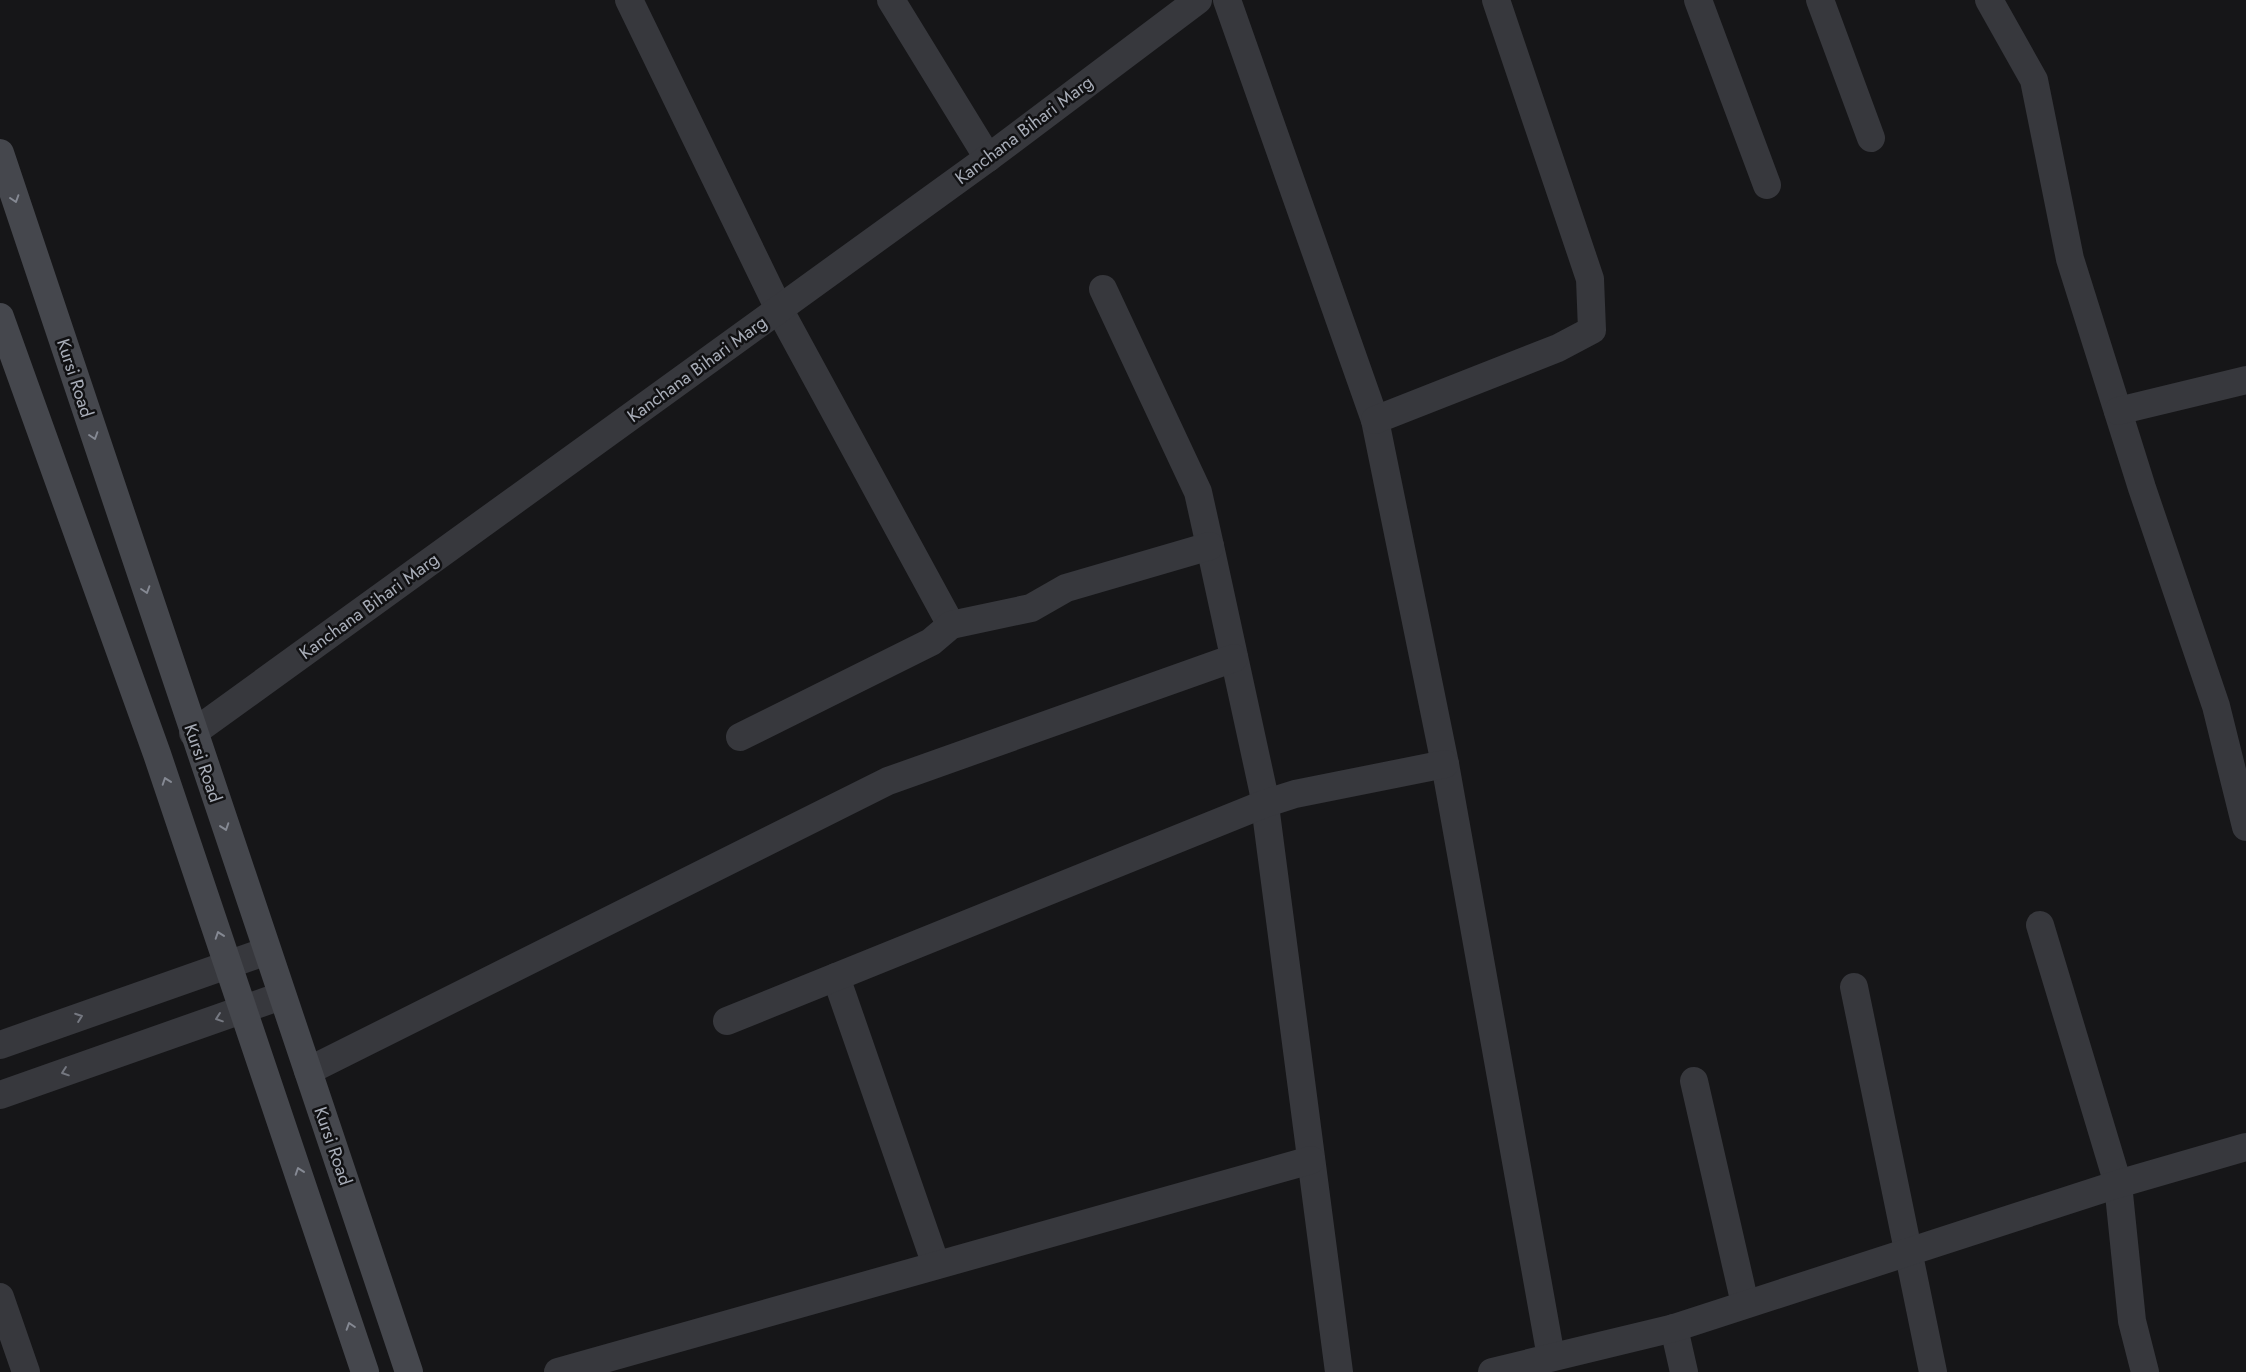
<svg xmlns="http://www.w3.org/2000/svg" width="2246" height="1372" font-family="Jost,sans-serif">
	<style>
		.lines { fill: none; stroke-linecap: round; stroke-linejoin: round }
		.minor { stroke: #37383d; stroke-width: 28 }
		.tertiary { stroke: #37383d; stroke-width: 28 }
		.secondary { stroke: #45474d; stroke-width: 28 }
		.oneway { stroke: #858993 }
		.oneway2 { stroke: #757881 }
		.labels { text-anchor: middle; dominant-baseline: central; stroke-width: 5; stroke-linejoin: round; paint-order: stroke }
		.street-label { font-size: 18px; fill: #a8adb8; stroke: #111113 }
	</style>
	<rect width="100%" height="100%" fill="#161618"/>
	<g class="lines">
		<g class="minor">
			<path d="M629,0L779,309L951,625"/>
			<path d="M891,0L988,158"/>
			<path d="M1227,0L1375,420L1445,764L1551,1357"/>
			<path d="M1698,0L1767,185"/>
			<path d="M1820,0L1871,138"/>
			<path d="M1989,0L2034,80L2070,259L2142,488L2216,706L2246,827"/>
			<path d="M1103,289L1198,492L1210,546L1263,790L1339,1372"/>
			<path d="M2118,411L2246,380"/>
			<path d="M1375,420L1558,348L1592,330L1590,279L1496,0"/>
			<path d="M740,737L931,642L951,625L1031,608L1066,588L1210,546"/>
			<path d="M2040,925L2118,1184L2132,1321L2145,1372"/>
			<path d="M836,977L936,1265"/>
			<path d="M1854,987L1933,1372"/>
			<path d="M727,1021L1264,804L1295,794L1445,764"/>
			<path d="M308,1071L888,781L1234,658"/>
			<path d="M1694,1081L1745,1304"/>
			<path d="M0,1297L26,1372"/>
			<path d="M1674,1328L1684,1372"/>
			<path d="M558,1372L1311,1160"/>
			<path d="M1492,1372L1674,1328L2118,1184L2246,1147"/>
		</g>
		<g class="tertiary">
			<path d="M193,733L988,158L1198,0"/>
			<path d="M0,1045L267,951"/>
			<path d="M0,1095L281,996"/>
		</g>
		<g class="secondary">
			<path d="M0,153L409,1372"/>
			<path d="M0,317L157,754L365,1372"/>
		</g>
	</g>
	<defs><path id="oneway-chevron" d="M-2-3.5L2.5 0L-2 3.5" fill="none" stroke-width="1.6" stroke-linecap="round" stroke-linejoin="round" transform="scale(1.25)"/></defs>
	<g class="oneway">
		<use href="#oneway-chevron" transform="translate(15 199) rotate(72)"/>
		<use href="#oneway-chevron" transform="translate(94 436) rotate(72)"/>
		<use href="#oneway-chevron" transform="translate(146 590) rotate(72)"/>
		<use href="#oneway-chevron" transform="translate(166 781) rotate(-109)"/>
		<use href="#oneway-chevron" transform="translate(225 827) rotate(71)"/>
		<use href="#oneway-chevron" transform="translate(219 935) rotate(-109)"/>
		<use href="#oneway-chevron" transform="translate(299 1171) rotate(-109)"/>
		<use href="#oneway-chevron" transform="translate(350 1326) rotate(-108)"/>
	</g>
	<g class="oneway2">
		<use href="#oneway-chevron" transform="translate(79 1017) rotate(-20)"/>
		<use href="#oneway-chevron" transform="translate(219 1018) rotate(161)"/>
		<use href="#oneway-chevron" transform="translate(65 1072) rotate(161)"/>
	</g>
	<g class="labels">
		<g class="street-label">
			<text transform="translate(1024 130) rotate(-37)">Kanchana Bihari Marg</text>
			<text transform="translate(697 369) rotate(-36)">Kanchana Bihari Marg</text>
			<text transform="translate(75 378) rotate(72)">Kursi Road</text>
			<text transform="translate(369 606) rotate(-36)">Kanchana Bihari Marg</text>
			<text transform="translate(203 763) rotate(71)">Kursi Road</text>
			<text transform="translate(333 1146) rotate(71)">Kursi Road</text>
		</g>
	</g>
</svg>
